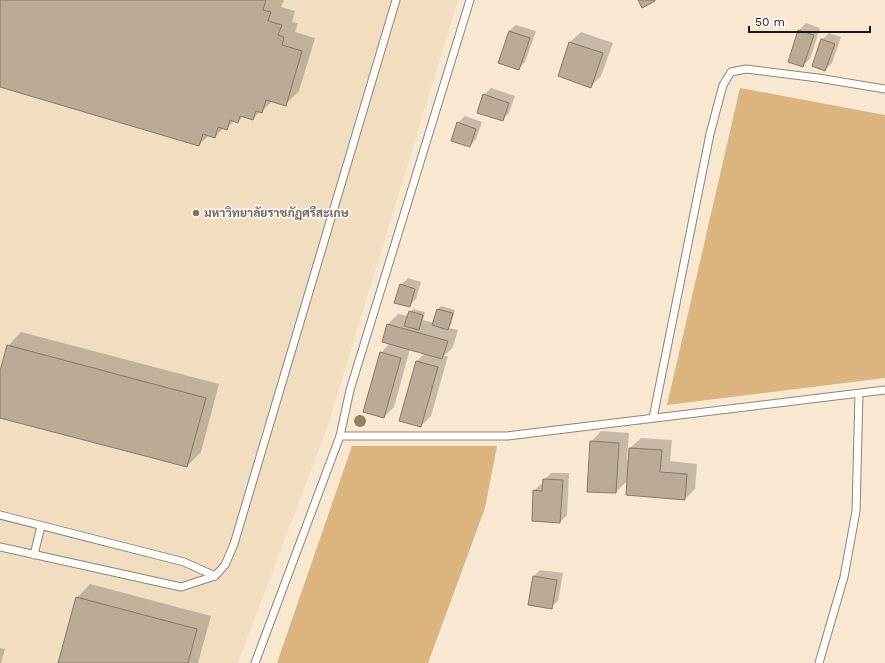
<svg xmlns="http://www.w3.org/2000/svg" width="885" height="663" font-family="'Work Sans',Sarabun,sans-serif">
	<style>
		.built { fill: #f1dec1 }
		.green { fill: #dbb57d }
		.shadow { fill: #0003 }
		.building { fill: #b9ab95; stroke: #877965 }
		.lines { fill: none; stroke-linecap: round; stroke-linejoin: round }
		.service-casing { stroke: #91836f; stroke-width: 9 }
		.service { stroke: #fff; stroke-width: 7 }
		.tree { fill: #918065 }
		.education-dot { fill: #8d6e63; stroke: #fff; stroke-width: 1.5 }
		.labels { text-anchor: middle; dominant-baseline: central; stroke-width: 3; stroke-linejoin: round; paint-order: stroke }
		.education-label { font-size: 12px; font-weight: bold; fill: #785e54; stroke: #fff; text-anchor: start }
	</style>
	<rect width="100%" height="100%" fill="#f8e8d2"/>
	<path class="built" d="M0,0H458L328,425L238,663H0Z"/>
	<g class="green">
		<path d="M740,88L885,115V378L667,405Z"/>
		<path d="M352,446H497L485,508L428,663H277Z"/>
	</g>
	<g class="shadow">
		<path d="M0,0H284L281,7L295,11L292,22L298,23L295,32L315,38L299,91L285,105L272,101L261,112L260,111L253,119L243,116L238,122L234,121L227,128L224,127L215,137L209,135L199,145L0,85Z"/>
		<path d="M806,23L820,28L810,59L803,65L789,61L799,30Z"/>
		<path d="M516,25L536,31L525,62L518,69L509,31Z"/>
		<path d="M581,32L613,43L601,76L591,86L570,42Z"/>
		<path d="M829,33L841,37L832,63L825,70L822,40Z"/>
		<path d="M491,88L515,96L509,113L502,120L484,95Z"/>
		<path d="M465,116L482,122L476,139L470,146L458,123Z"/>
		<path d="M408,278L421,282L416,299L409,306L401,285Z"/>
		<path d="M441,306L455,310L451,325L449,328L458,330L453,347L444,356H448L431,416L421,426L417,361L425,353L410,349L394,407L384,417L381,353L390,343L383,341L388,324L398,314L408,316L410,312L413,309L425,312L423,320L434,323L438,309Z"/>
		<path d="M21,332L219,384L201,452L187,466L0,417V375L8,346Z"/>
		<path d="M601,431L629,433L627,460H629L630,448L641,438L672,440L670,461L697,464L695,489L685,499L628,480L616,492L591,442Z"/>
		<path d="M551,473H569L567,515L560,522L534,491L541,484H544V480Z"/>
		<path d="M540,570L563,573L558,601L551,607L533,577Z"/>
		<path d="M90,584L211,616L198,663H59L77,598Z"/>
		<path d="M0,648L5,649L1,663H0Z"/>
	</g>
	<g class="building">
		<path d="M0,0H266L263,10L271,12L268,21L282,25L278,35L284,37L282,45L302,51L286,106L266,100L262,113L256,111L253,120L240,116L238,123L230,120L227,130L218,127L215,138L203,134L199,146L0,87Z"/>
		<path d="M638,0H655V1L642,8Z"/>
		<path d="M798,30L814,35L803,67L788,62Z"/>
		<path d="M509,31L530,38L519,70L498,63Z"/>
		<path d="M821,39L835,44L825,71L812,66Z"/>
		<path d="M569,42L603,53L591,88L558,76Z"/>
		<path d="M483,94L509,103L503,121L477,113Z"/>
		<path d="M457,122L476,129L470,147L451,141Z"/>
		<path d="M400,284L415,289L410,307L394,303Z"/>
		<path d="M437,309L453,313L448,330L432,325Z"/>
		<path d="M409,311L423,315L419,330L404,326Z"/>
		<path d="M387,324L448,341L442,359L382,342Z"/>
		<path d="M7,345L206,398L187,467L0,418V371Z"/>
		<path d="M380,352L401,358L384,418L363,412Z"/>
		<path d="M416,361L438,367L421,427L399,421Z"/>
		<path d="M590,441L619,443L616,493L587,492Z"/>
		<path d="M629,448L662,450L660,472L687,474L685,500L626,495Z"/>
		<path d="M543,479L563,480L560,523L532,521L533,490L542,491Z"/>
		<path d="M533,576L557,580L552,609L528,605Z"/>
		<path d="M76,597L197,629L188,663H58Z"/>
	</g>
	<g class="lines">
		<defs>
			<g id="service">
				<path d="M653,418L710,134L723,85L731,72L746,69L818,78L885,89"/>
				<path d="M340,436H507L885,390"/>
				<path d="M0,515L184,562L215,576"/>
				<path d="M0,547L181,587L215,576L225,565L234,544L396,0"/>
				<path d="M34,555L41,526"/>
				<path d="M255,663L340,436L350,390L470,0"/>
				<path d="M819,663L844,577L856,511L859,394"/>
			</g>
		</defs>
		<use href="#service" class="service-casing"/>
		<use href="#service" class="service"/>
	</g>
	<circle class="tree" cx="360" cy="421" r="6"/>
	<circle class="education-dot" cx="196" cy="213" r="4"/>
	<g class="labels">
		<g class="education-label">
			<text x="204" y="213">มหาวิทยาลัยราชภัฏศรีสะเกษ</text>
		</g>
	</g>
	<path d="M749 26v6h121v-6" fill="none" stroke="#1e1911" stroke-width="2"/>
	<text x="755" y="26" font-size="12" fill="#1e1911" stroke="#ffffff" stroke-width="3" paint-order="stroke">50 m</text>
</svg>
